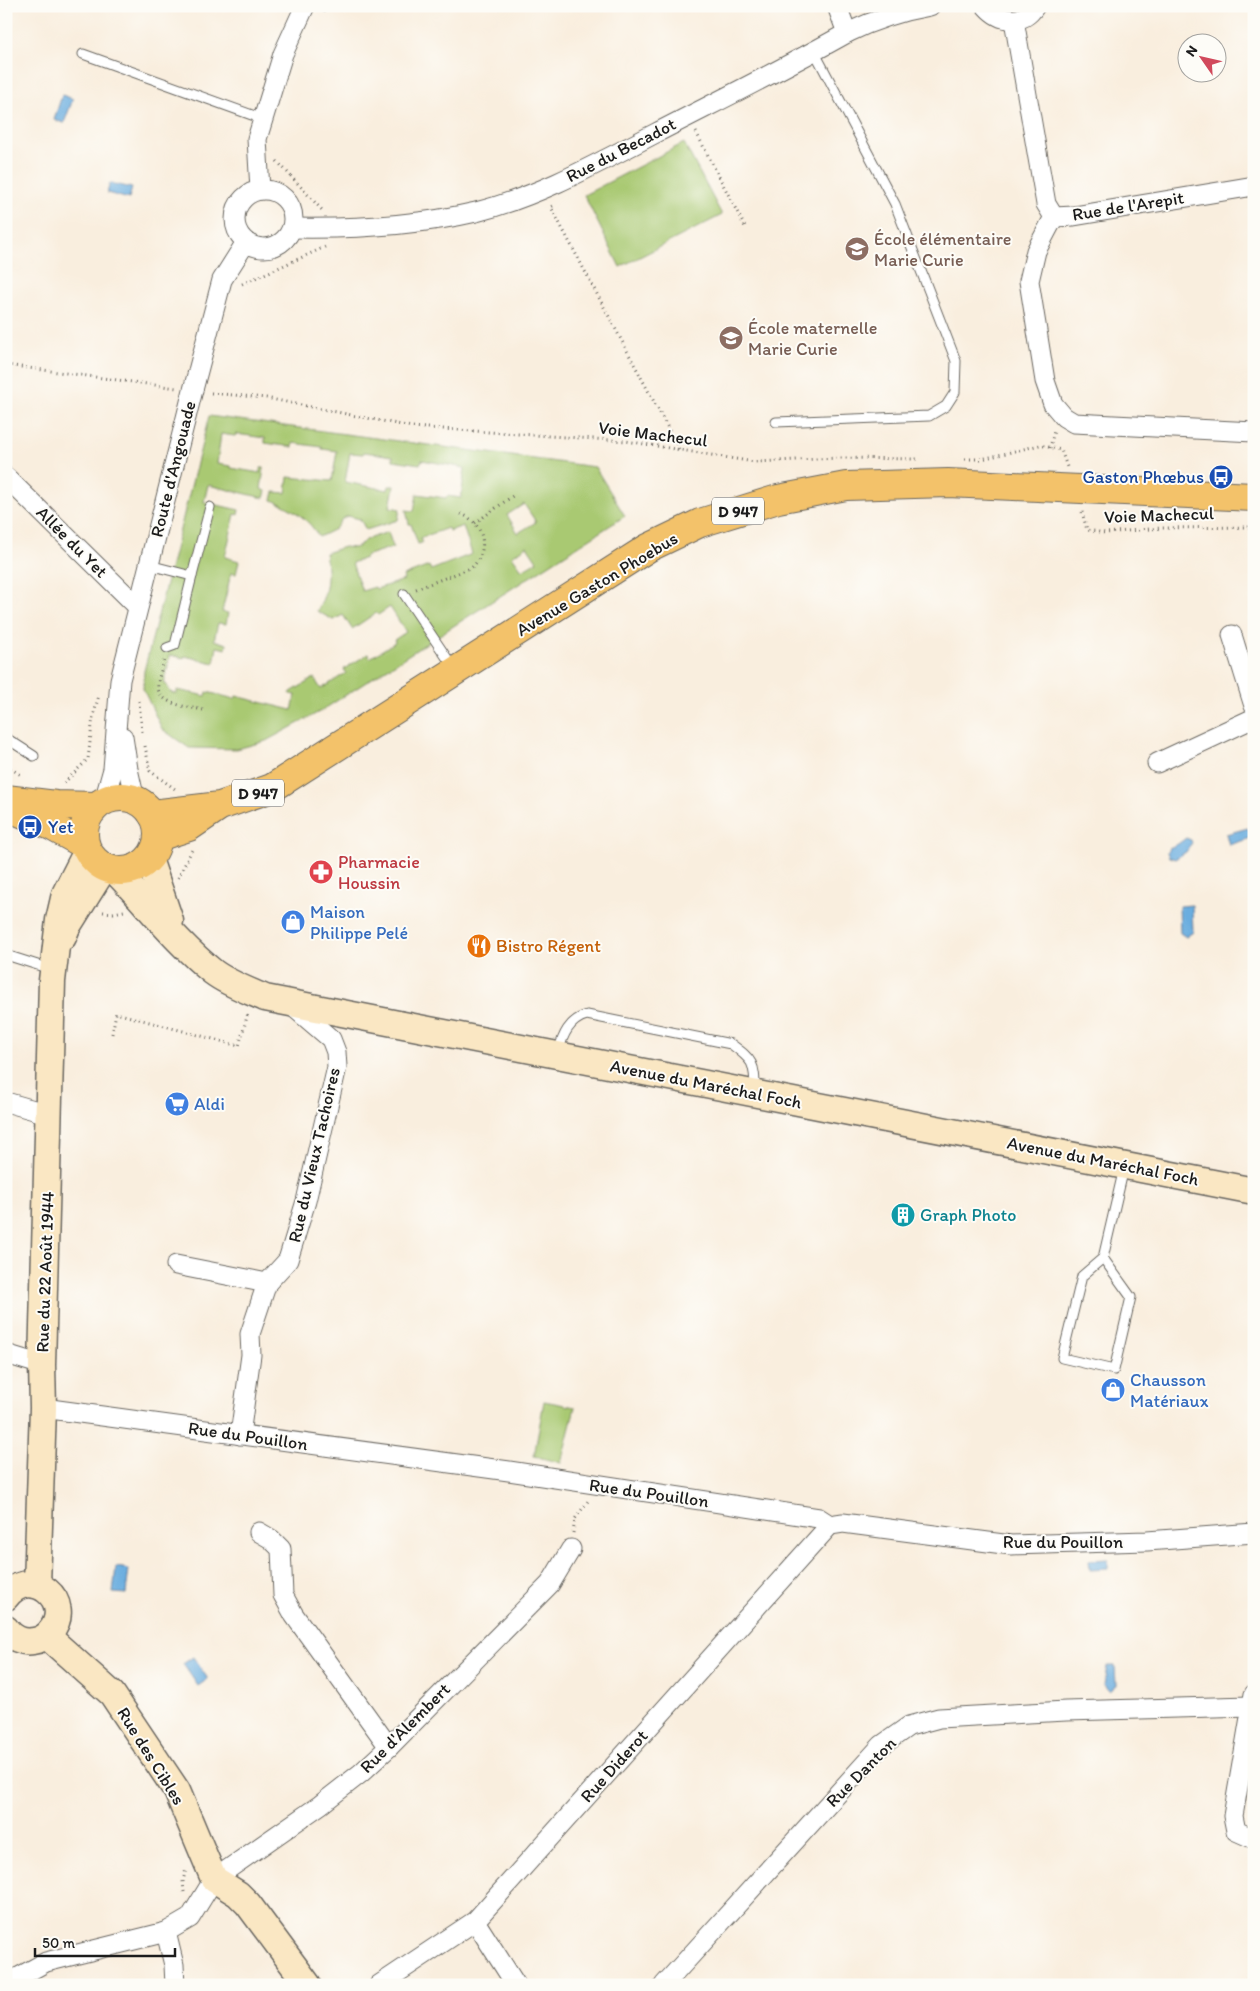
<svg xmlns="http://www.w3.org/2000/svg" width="1260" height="1991" font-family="Itim,sans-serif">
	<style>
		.green { fill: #a9c972; stroke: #627247; fill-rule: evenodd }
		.water { fill: #6aaddf; stroke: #43647e }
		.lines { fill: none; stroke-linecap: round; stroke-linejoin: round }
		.lane-casing { stroke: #696660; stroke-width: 11 }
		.street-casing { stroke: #696660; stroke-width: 21 }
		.secondary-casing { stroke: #696660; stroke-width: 29 }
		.primary-casing { stroke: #696660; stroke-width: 30 }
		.path { stroke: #696660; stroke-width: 3; stroke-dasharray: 1 4; stroke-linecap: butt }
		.lane { stroke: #fff; stroke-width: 9 }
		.street { stroke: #fff; stroke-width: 19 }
		.secondary { stroke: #fae7c3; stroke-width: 26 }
		.primary { stroke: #f3c26a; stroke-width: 28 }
		.labels { text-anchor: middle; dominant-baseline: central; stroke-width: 4; stroke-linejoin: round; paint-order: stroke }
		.shield { fill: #fdfcf7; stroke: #605f5e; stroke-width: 1 }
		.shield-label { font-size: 16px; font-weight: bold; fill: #1c1c1c }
		.street-label { font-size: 18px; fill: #1c1c1c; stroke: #fdfcf7 }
		.education-label { font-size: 18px; fill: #785e54; stroke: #fdfcf7; text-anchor: start }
		.transit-label { font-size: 18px; fill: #164399; stroke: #fdfcf7; text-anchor: end }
		.health-label { font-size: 18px; fill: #be3a42; stroke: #fdfcf7; text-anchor: start }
		.shop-label { font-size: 18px; fill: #366cbe; stroke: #fdfcf7; text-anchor: start }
		.food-label { font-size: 18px; fill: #c56008; stroke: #fdfcf7; text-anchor: start }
		.culture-label { font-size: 18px; fill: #0d838f; stroke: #fdfcf7; text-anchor: start }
	</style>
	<rect width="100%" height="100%" fill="#fdfcf7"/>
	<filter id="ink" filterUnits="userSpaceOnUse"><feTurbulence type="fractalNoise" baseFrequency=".02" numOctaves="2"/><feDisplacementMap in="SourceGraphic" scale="10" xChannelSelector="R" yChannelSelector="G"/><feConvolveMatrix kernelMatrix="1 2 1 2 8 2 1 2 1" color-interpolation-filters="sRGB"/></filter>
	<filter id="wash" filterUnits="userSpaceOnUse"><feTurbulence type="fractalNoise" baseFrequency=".0096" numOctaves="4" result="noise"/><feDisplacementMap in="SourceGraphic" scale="20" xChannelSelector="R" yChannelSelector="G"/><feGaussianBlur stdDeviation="1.12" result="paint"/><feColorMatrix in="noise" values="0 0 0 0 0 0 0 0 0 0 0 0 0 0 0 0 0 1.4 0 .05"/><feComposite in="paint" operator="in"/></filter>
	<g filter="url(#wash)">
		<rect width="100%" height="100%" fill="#f9eede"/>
		<g class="green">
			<path d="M684,143L722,215L620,267L584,195Z"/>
			<path d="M209,416L595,467L625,516L321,711L266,741L237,749L189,748L162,729L143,689L144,671ZM221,434L235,436L236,434L265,438V443L293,447V443L322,447V449L337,451L332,481L288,477L286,493L274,492L272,500C292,508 308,518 319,537L335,529L342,519L348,516L360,519L366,530L398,520L400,509L390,507L394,486H389L388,490L345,482L350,453L363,454L364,452L393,456V460L420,464L422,460L465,468L461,498L447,496L446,498L417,494L414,511L406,510L409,524H411L418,544L422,543L420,538L448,528L449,531L463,526L472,554L431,570L429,566L403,576L404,580L376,589L375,587L362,591L352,563L365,558V556L393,547L388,532L365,540L360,545L355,548L344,547L325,553C329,574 328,592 317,611L333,620L343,615L352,629L376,613L378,615L390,607L406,632L394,640L395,642L370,658L368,654L344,669L346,673L321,689L314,678L291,692L290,694L296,695L292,710L236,696L235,699L207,692L206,696L177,690V694C171,694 168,690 167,685L164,684L170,655L184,658L185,656L214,663L217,647L226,649L227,644L214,640L218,623L226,624L228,613L222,612L231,573L236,574L239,561L225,557L235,514L238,515L239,510L204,502L208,485L264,498L266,491L261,489L264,468H261L260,473L231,468V466L217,464ZM524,504L536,522L518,533L507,515ZM527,546L537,561L522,570L512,556Z"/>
			<path d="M544,1401L575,1407L561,1463L534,1456Z"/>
		</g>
		<g class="water">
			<path d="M62,95L73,99L64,123L54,120Z"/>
			<path d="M110,183L132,188L129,199L107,193Z"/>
			<path d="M1248,828L1249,830H1252L1253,835L1250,836L1251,838L1229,845L1226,834Z"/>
			<path d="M1186,838L1191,840L1192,843L1186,852L1175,859L1169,857L1167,852L1169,848L1178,844Z"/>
			<path d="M1192,905L1193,932L1186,937L1180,933L1179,906Z"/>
			<path d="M1108,1559V1569L1090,1570L1089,1560Z"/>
			<path d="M116,1567L129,1569L126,1594L113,1593Z"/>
			<path d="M193,1657L208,1679L198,1686L183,1664Z"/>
			<path d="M1107,1666H1115L1116,1685L1109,1691L1104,1685Z"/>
		</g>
	</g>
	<g filter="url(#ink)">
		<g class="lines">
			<defs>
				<g id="lane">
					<path d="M83,54L263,119"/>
					<path d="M776,422L929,416L946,406L955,392L956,361L895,204L814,51"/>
					<path d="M149,565L192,576L210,507"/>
					<path d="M404,594L455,670"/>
					<path d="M167,648L175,645L192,576"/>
					<path d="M6,738L34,756"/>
					<path d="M6,955L50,969"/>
					<path d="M558,1052C563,1035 569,1020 587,1015L731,1044C753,1060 755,1063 755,1091"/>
					<path d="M1103,1258L1131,1297L1114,1370L1062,1358L1082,1276L1103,1258L1124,1168"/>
				</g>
				<g id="street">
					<path d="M837,6L847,33"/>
					<path d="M986,6C1000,22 1023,26 1035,6"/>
					<path d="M1014,20L1046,204L1054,217L1074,216L1254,186"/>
					<path d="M260,190L257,139L283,54L305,6"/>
					<circle cx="264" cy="219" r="29"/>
					<path d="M1054,217L1036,251L1029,281L1045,381L1053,404L1064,417L1074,423L1254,432"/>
					<path d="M292,228C353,229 416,226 476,212C540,196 598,163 656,133C720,100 785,68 847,33C874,20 901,11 930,6"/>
					<path d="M6,477L138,607"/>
					<path d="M1232,635L1254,706"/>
					<path d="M123,737L128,769L135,800"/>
					<path d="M1157,763L1254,718"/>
					<path d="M104,801L113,769L120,680L193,390L222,280L246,242"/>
					<path d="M6,1102L48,1114"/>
					<path d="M176,1265L267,1283"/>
					<path d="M6,1354L42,1365"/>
					<path d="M43,1408L509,1471L819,1518L830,1525L843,1523L1011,1545L1147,1541L1254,1533"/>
					<path d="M240,1435L251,1355L250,1334L267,1283L288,1260L306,1201L337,1067L336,1052L331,1039L290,1004"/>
					<path d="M259,1532L271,1539L281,1549L283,1595L294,1615L389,1747"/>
					<path d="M1254,1694L1233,1816L1236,1831L1254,1839"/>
					<path d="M475,1921L516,1985"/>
					<path d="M166,1932L174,1965L175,1985"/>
					<path d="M6,1984L46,1962L166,1932L190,1918L214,1879L320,1805L361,1773L389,1747L550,1584L571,1549"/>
					<path d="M379,1985L475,1921L830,1525"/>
					<path d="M664,1985L882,1745L909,1726L939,1718L1066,1711L1251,1706"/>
				</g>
				<g id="secondary">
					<path d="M149,859L170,921"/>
					<path d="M116,872C147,904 178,944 213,972C229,984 247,990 265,998L1254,1191"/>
					<path d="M63,937L67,927L104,868"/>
					<path d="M37,1585L43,1408L42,1365L52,981L59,920L65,894L87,851"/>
					<path d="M6,1597C31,1564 76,1602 50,1632C46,1637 40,1640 33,1641C23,1643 12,1638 6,1629"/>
					<path d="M47,1636L112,1694L177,1791L214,1879L238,1894L248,1904L308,1985"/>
				</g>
				<g id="primary">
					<circle cx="121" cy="834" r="37"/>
					<path d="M6,799L56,805L96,806"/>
					<path d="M8,807L51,826L85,845"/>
					<path d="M152,814L220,806L272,788L648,548L700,523L778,499L846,486L948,483L1254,497"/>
					<path d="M158,837L189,827L217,808"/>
				</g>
			</defs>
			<use href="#lane" class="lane-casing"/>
			<use href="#street" class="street-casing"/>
			<use href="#secondary" class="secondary-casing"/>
			<use href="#primary" class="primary-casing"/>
			<g class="path">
				<path d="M323,12L327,6"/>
				<path d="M696,132L746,229"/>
				<path d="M277,161L322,210"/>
				<path d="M553,206L551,207L679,449"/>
				<path d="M242,284L325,247"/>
				<path d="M6,365L177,388"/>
				<path d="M211,393L266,398L412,427L626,441L754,462L839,458L919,459"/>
				<path d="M1050,448L1054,431"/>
				<path d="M965,459H982L1040,445L1061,450L1067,467"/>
				<path d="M1082,512L1087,530L1105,533L1161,528L1254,527"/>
				<path d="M475,523L514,495"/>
				<path d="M416,589L471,568C490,552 485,523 461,514"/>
				<path d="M164,661C162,669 157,680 158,688C160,705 190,707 203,710"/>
				<path d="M139,701L142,732"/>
				<path d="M145,746L150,771L175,789"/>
				<path d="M6,766L23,776"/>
				<path d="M64,783L88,759L93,717L99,695"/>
				<path d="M178,878L192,850"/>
				<path d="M103,912L113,913L124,911"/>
				<path d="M112,1034L116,1013L239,1046L248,1013"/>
				<path d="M573,1533L575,1519L588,1501"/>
				<path d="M184,1892L183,1881L186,1869"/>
			</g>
			<use href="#lane" class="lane"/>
			<use href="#street" class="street"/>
			<use href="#secondary" class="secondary"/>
			<use href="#primary" class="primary"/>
		</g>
	</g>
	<defs>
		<symbol id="school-disc" viewBox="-11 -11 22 22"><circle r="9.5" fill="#8d6e63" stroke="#fdfcf7"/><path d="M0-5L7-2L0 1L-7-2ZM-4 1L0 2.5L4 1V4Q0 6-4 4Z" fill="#fff"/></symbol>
		<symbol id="bus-disc" viewBox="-11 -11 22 22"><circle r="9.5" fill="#1a4fb4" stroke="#fdfcf7"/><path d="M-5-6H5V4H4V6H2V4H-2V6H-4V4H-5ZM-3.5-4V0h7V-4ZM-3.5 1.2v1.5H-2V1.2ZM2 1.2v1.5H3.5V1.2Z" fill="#fff"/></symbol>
		<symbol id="pharmacy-disc" viewBox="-11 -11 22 22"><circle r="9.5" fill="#e0444e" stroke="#fdfcf7"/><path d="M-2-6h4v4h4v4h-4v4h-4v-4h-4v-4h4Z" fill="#fff"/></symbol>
		<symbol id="shop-disc" viewBox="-11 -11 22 22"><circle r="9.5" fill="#3f7fe0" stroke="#fdfcf7"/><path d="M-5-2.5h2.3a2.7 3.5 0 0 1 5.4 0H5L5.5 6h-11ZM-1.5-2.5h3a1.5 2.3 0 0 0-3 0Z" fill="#fff"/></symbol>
		<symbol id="restaurant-disc" viewBox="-11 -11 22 22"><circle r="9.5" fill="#e8710a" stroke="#fdfcf7"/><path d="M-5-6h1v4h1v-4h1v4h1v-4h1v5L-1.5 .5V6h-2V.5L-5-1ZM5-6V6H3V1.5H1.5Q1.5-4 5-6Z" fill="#fff"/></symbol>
		<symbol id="supermarket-disc" viewBox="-11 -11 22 22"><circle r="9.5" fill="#3f7fe0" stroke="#fdfcf7"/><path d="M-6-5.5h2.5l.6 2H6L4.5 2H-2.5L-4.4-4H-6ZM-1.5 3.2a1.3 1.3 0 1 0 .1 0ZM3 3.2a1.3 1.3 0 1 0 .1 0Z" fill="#fff"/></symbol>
		<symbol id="building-disc" viewBox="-11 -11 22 22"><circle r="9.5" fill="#0f9aa8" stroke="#fdfcf7"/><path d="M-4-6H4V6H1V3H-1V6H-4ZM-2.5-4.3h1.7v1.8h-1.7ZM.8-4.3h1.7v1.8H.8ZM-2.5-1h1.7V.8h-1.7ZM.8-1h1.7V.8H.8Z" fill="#fff"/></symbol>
	</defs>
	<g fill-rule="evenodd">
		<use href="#school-disc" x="843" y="235" width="28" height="28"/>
		<use href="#school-disc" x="717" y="324" width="28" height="28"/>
		<use href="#bus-disc" x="1207" y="463" width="28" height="28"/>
		<use href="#bus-disc" x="16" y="813" width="28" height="28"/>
		<use href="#pharmacy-disc" x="307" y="858" width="28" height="28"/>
		<use href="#shop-disc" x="279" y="908" width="28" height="28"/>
		<use href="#restaurant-disc" x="465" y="932" width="28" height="28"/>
		<use href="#supermarket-disc" x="163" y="1090" width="28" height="28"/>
		<use href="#building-disc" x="889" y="1201" width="28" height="28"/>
		<use href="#shop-disc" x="1099" y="1376" width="28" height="28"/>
	</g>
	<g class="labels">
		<g class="shield">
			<rect x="712" y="497.5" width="52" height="27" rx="4"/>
			<rect x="232" y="779.5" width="52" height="27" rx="4"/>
		</g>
		<g class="shield-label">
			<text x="738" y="511">D 947</text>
			<text x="258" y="793">D 947</text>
		</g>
		<g class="street-label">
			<text transform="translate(621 150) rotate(-27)">Rue du Becadot</text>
			<text transform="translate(1128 206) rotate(-9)">Rue de l'Arepit</text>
			<text transform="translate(653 434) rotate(7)">Voie Machecul</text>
			<text transform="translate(173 469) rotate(-76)">Route d'Angouade</text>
			<text transform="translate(1159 515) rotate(-2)">Voie Machecul</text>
			<text transform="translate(72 542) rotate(45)">Allée du Yet</text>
			<text transform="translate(597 584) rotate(-31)">Avenue Gaston Phoebus</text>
			<text transform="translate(706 1084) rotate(11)">Avenue du Maréchal Foch</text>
			<text transform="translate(314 1155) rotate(-77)">Rue du Vieux Tachoires</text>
			<text transform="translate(1103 1161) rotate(11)">Avenue du Maréchal Foch</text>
			<text transform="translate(45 1272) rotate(-88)">Rue du 22 Août 1944</text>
			<text transform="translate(248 1436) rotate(8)">Rue du Pouillon</text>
			<text transform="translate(649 1493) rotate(8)">Rue du Pouillon</text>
			<text x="1063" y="1542">Rue du Pouillon</text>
			<text transform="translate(405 1728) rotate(-45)">Rue d'Alembert</text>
			<text transform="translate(151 1756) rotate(58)">Rue des Cibles</text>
			<text transform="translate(614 1766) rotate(-48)">Rue Diderot</text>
			<text transform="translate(861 1772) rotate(-45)">Rue Danton</text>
		</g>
		<g class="education-label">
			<text x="874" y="239">École élémentaire<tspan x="874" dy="21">Marie Curie</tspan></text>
			<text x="748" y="328">École maternelle<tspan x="748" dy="21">Marie Curie</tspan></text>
		</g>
		<g class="transit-label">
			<text x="1204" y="477">Gaston Phœbus</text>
			<text x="48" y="827" text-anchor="start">Yet</text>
		</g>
		<g class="health-label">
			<text x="338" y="862">Pharmacie<tspan x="338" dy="21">Houssin</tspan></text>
		</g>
		<g class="shop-label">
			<text x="310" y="912">Maison<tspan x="310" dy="21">Philippe Pelé</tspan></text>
			<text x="194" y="1104">Aldi</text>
			<text x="1130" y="1380">Chausson<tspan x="1130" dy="21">Matériaux</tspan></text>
		</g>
		<g class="food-label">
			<text x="496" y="946">Bistro Régent</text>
		</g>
		<g class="culture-label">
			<text x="920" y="1215">Graph Photo</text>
		</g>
	</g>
	<rect width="1260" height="1991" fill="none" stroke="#fdfcf7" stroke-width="25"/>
	<g transform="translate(1202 58) rotate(304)"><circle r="24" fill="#fdfcf7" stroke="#a3a29f"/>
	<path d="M0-4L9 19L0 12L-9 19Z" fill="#d1495b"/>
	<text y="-8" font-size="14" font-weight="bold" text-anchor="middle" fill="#1c1c1c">N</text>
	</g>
	<path d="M35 1948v8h140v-8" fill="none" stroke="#1c1c1c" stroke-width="2.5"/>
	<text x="42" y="1948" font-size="15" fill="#1c1c1c" stroke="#fdfcf7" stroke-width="4" paint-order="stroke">50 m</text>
</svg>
